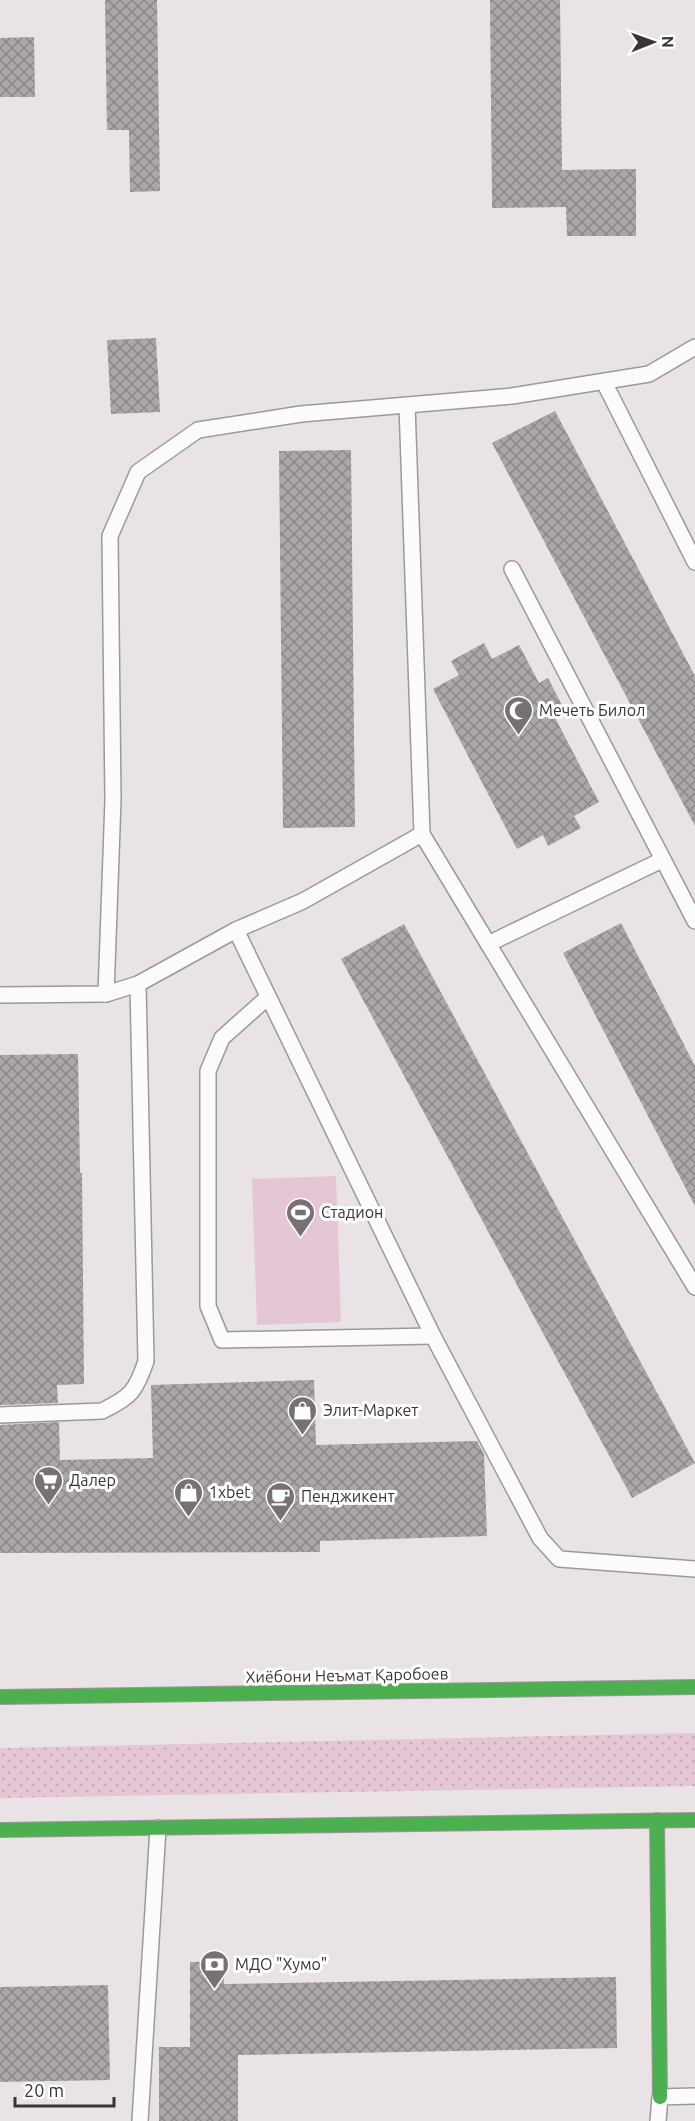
<svg xmlns="http://www.w3.org/2000/svg" width="695" height="2121" font-family="Ubuntu,sans-serif">
	<style>
		.grass { fill: url(#grass-dots) }
		.garden { fill: #e5c6d6 }
		.building { fill: url(#building-cross-hatch) }
		.lines { fill: none; stroke-linecap: round; stroke-linejoin: round }
		.lane-casing { stroke: #9d989a; stroke-width: 18 }
		.fast-casing { stroke: #9d989a; stroke-width: 16 }
		.lane { stroke: #fcfbfb; stroke-width: 15 }
		.fast { stroke: #4caf50; stroke-width: 14 }
		.labels { text-anchor: middle; dominant-baseline: central; stroke-width: 6; stroke-linejoin: round; paint-order: stroke }
		.poi-label { font-size: 16px; fill: #393436; stroke: #fff; text-anchor: start }
		.street-label { font-size: 16px; fill: #393436; stroke: #fff }
	</style>
	<defs>
		<pattern id="grass-dots" width="8" height="8" patternUnits="userSpaceOnUse" patternTransform="scale(1.5)"><rect width="8" height="8" fill="#e5c6d6"/><path d="M2 2h.1M6 6h.1" fill="none" stroke="#c5abb8" stroke-width="1.8" stroke-linecap="round"/></pattern>
		<pattern id="building-cross-hatch" width="8" height="8" patternUnits="userSpaceOnUse" patternTransform="scale(1.5)"><rect width="8" height="8" fill="#aba6a9"/><path d="M0 0l8 8M0 8l8-8" fill="none" stroke="#8c888a"/></pattern>
	</defs>
	<rect width="100%" height="100%" fill="#e9e3e6"/>
	<path class="grass" d="M695,1733V1786L0,1798V1748Z"/>
	<path class="garden" d="M336,1176L341,1322L257,1325L252,1179Z"/>
	<g class="building">
		<path d="M105,0H157L160,191L130,192L129,130H107Z"/>
		<path d="M490,0H560L562,170L636,169V236H567L566,207L492,208Z"/>
		<path d="M34,37L35,97H0V38Z"/>
		<path d="M156,338L160,412L111,414L107,340Z"/>
		<path d="M555,411L695,676V826L492,443Z"/>
		<path d="M351,450L355,827L283,828L279,451Z"/>
		<path d="M484,643L492,659L519,645L539,683L548,678L563,707L552,712L599,802L574,816L581,828L548,846L543,835L517,849L433,689L459,675L451,661Z"/>
		<path d="M621,923L695,1066V1206L563,953Z"/>
		<path d="M404,924L695,1463L632,1498L341,959Z"/>
		<path d="M78,1054L80,1173H82L84,1384L57,1385L58,1403L0,1405V1055Z"/>
		<path d="M314,1380L316,1445L477,1441L484,1454L487,1536L320,1541V1552L0,1553V1425L59,1422L60,1460L153,1458L151,1385Z"/>
		<path d="M224,1961V1984L616,1977L617,2048L238,2055V2121H159V2047H190V1962Z"/>
		<path d="M108,1985L110,2080L0,2082V1987Z"/>
	</g>
	<g class="lines">
		<defs>
			<g id="lane">
				<path d="M606,386L695,562"/>
				<path d="M407,405L422,834L695,1287"/>
				<path d="M512,569L695,921"/>
				<path d="M236,930L433,1336L540,1538L559,1559L695,1569"/>
				<path d="M488,944L662,860"/>
				<path d="M106,994L138,984L236,930L303,901L422,834"/>
				<path d="M0,995L106,994L113,800L110,536L138,472L198,430L301,414L512,396L649,374L695,347"/>
				<path d="M268,997L222,1038L208,1071V1306L222,1340L433,1336"/>
				<path d="M0,1415L102,1411C131,1397 136,1391 146,1361L138,984"/>
				<path d="M140,2121L158,1828"/>
				<path d="M658,2121L660,2097L695,2096"/>
			</g>
			<g id="fast">
				<path d="M0,1697L695,1687"/>
				<path d="M657,1820L660,2097"/>
				<path d="M0,1830L695,1820"/>
			</g>
		</defs>
		<use href="#lane" class="lane-casing"/>
		<use href="#fast" class="fast-casing"/>
		<use href="#lane" class="lane"/>
		<use href="#fast" class="fast"/>
	</g>
	<defs>
		<symbol id="mosque-pin" viewBox="-11 -11 22 30"><path d="M0 17L-7.5 6A9.5 9.5 0 1 1 7.5 6Z" fill="#777174" stroke="#fff"/><path d="M3.5-4.9A6 6 0 1 0 3.5 4.9A5 5 0 1 1 3.5-4.9Z" fill="#fff"/></symbol>
		<symbol id="stadium-pin" viewBox="-11 -11 22 30"><path d="M0 17L-7.5 6A9.5 9.5 0 1 1 7.5 6Z" fill="#777174" stroke="#fff"/><path d="M0-5a6.5 5 0 1 0 0 10a6.5 5 0 1 0 0-10ZM-3.5-1.8h7v3.6h-7Z" fill="#fff"/></symbol>
		<symbol id="shop-pin" viewBox="-11 -11 22 30"><path d="M0 17L-7.5 6A9.5 9.5 0 1 1 7.5 6Z" fill="#777174" stroke="#fff"/><path d="M-5-2.5h2.3a2.7 3.5 0 0 1 5.4 0H5L5.5 6h-11ZM-1.5-2.5h3a1.5 2.3 0 0 0-3 0Z" fill="#fff"/></symbol>
		<symbol id="supermarket-pin" viewBox="-11 -11 22 30"><path d="M0 17L-7.5 6A9.5 9.5 0 1 1 7.5 6Z" fill="#777174" stroke="#fff"/><path d="M-6-5.5h2.5l.6 2H6L4.5 2H-2.5L-4.4-4H-6ZM-1.5 3.2a1.3 1.3 0 1 0 .1 0ZM3 3.2a1.3 1.3 0 1 0 .1 0Z" fill="#fff"/></symbol>
		<symbol id="cafe-pin" viewBox="-11 -11 22 30"><path d="M0 17L-7.5 6A9.5 9.5 0 1 1 7.5 6Z" fill="#777174" stroke="#fff"/><path d="M-5.5-4.5H6V0H3Q3 3.5 0 3.5H-2.5Q-5.5 3.5-5.5 0ZM3-3.2v2h1.7v-2ZM-6 4.5H4V6H-6Z" fill="#fff"/></symbol>
		<symbol id="bank-pin" viewBox="-11 -11 22 30"><path d="M0 17L-7.5 6A9.5 9.5 0 1 1 7.5 6Z" fill="#777174" stroke="#fff"/><path d="M-6-4H6V4H-6ZM0-2.3a2.3 2.3 0 1 0 0 4.6a2.3 2.3 0 1 0 0-4.6Z" fill="#fff"/></symbol>
	</defs>
	<g fill-rule="evenodd">
		<use href="#mosque-pin" x="502" y="694" width="33" height="45"/>
		<use href="#stadium-pin" x="284" y="1196" width="33" height="45"/>
		<use href="#shop-pin" x="286" y="1394" width="33" height="45"/>
		<use href="#supermarket-pin" x="32" y="1464" width="33" height="45"/>
		<use href="#shop-pin" x="172" y="1476" width="33" height="45"/>
		<use href="#cafe-pin" x="264" y="1480" width="33" height="45"/>
		<use href="#bank-pin" x="198" y="1948" width="33" height="45"/>
	</g>
	<g class="labels">
		<g class="poi-label">
			<text x="539" y="710">Мечеть Билол</text>
			<text x="321" y="1212">Стадион</text>
			<text x="323" y="1410">Элит-Маркет</text>
			<text x="69" y="1480">Далер</text>
			<text x="209" y="1492">1xbet</text>
			<text x="301" y="1496">Пенджикент</text>
			<text x="235" y="1964">МДО "Хумо"</text>
		</g>
		<g class="street-label">
			<text transform="translate(347 1675) rotate(-1)">Хиёбони Неъмат Қаробоев</text>
		</g>
	</g>
	<g transform="translate(653 42) rotate(89)" stroke="#ffffff" stroke-width="4.5" paint-order="stroke">
	<path d="M0-4.5L10 22L0 15L-10 22Z" fill="#393436"/>
	<text y="-9" font-size="16" font-weight="bold" text-anchor="middle" fill="#393436">N</text>
	</g>
	<path d="M15 2097v9h99v-9" fill="none" stroke="#393436" stroke-width="3"/>
	<text x="24" y="2097" font-size="18" fill="#393436" stroke="#ffffff" stroke-width="4.5" paint-order="stroke">20 m</text>
</svg>
